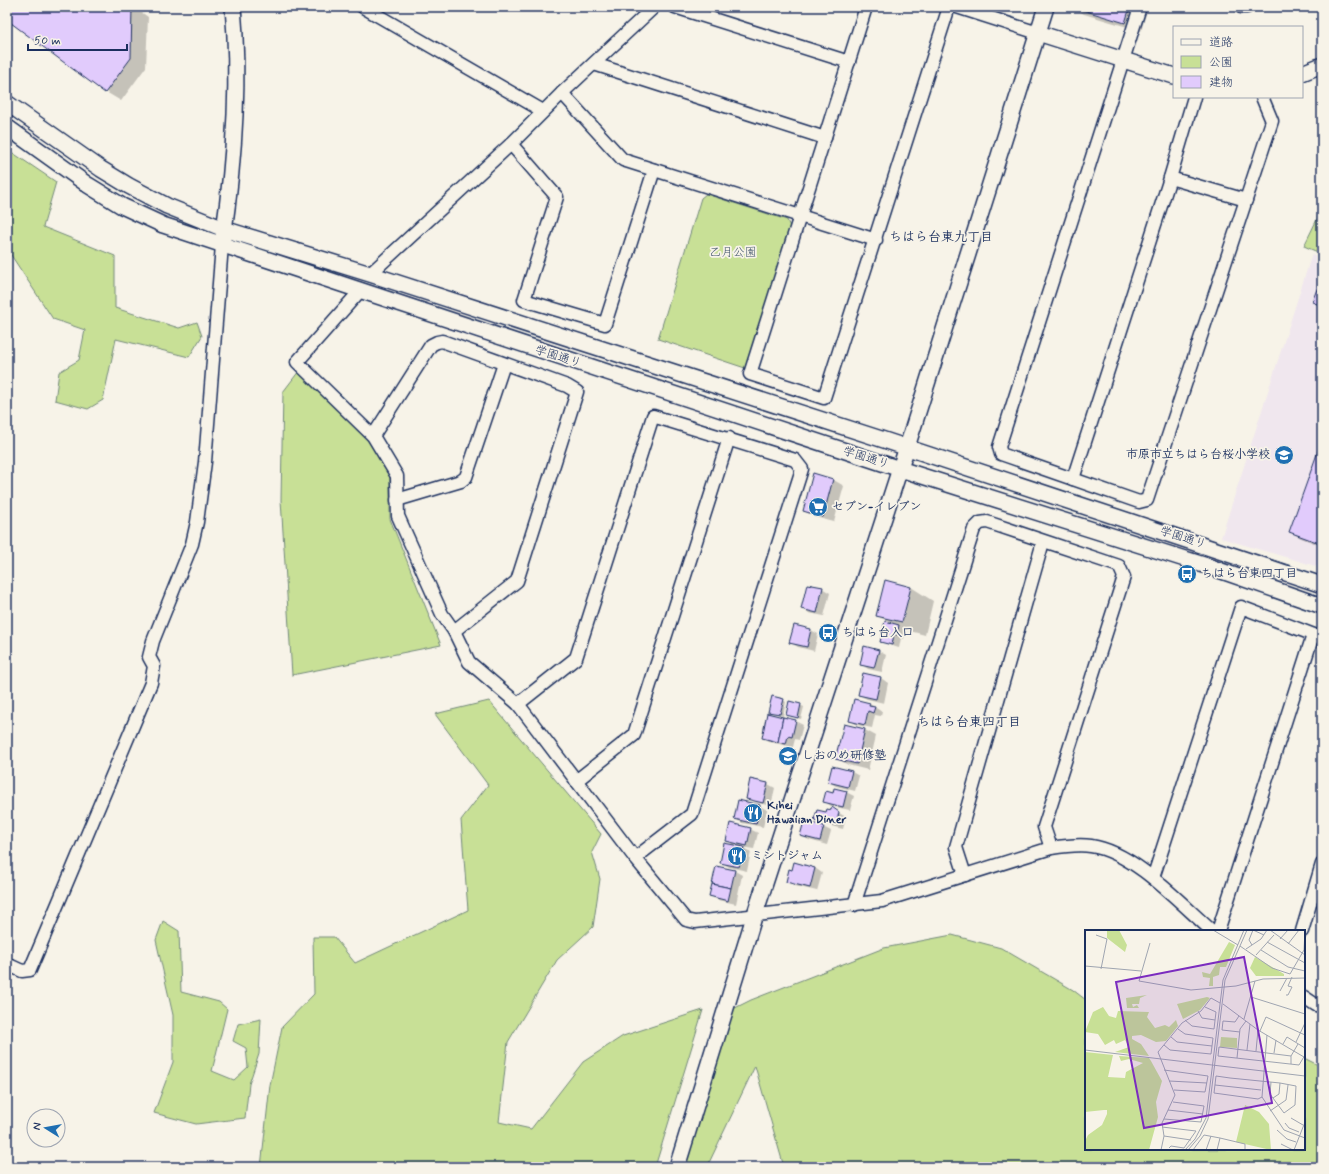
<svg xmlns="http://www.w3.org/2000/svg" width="1329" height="1174" font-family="Mynerve,'Klee One',sans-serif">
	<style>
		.built { fill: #f0e7ee }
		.green { fill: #c8e096; stroke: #72887a }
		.shadow { fill: #0003 }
		.building { fill: #e1cbfc; stroke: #1b2f5e }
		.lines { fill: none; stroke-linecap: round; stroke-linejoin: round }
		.minor-casing { stroke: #1b2f5e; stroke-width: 15 }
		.tertiary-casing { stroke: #1b2f5e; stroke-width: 18 }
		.minor { stroke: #f7f3e8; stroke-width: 12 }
		.tertiary { stroke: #f7f3e8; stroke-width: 15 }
		.labels { text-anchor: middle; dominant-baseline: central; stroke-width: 3.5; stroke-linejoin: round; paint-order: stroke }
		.park-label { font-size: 12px; fill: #3e5269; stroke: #f7f3e8 }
		.street-label { font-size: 12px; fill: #1b2f5e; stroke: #f7f3e8 }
		.poi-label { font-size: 12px; font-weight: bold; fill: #1b2f5e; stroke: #f7f3e8; text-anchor: start }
		.neighbourhood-label { font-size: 13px; font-weight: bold; fill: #1b2f5e; stroke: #f7f3e8 }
		.inset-road { fill: none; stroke: #9fa5b1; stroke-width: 1 }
		.view { fill: #7b2cbf; fill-opacity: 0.15; stroke: #7b2cbf; stroke-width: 2 }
		.inset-edge { fill: none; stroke: #1b2f5e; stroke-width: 2 }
	</style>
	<rect width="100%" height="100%" fill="#f7f3e8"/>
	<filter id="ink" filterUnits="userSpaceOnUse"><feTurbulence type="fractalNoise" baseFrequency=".025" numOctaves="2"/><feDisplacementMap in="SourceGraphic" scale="8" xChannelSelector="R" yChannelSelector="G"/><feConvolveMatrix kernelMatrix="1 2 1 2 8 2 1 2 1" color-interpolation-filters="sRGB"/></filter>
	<g filter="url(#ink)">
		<path class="built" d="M1312,254L1322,259V568L1221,538Z"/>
		<g class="green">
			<path d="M7,149L56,182L43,227L115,256V308L179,328L197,322L202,336L189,357L116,339L103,400L88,409L55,400L59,372L79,360L85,330L53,319L7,249Z"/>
			<path d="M706,194L787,220L790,227L745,368L658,339L701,198Z"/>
			<path d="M1322,209V254L1304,246Z"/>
			<path d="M299,371L366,437L390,477V519L441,645L292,675L281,500L283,392Z"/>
			<path d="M489,701L601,834L592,852L600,879L593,927L557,960L508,1042L499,1122L531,1129L583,1062L623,1036L703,1010L655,1167H261L270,1085L282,1027L314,994L313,937H334L355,963L468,910L461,820L488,785L435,714Z"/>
			<path d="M163,921L179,931L181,992L219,1002L227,1009L212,1071L234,1080L248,1067L246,1048L233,1041L238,1024L261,1019L259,1054L249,1084L245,1118L196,1124L154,1113L173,1062V1015L156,940Z"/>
			<path d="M952,935L1001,948L1073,990L1086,1000V1149H1304V1058L1322,1067V1167H784L755,1066L707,1167H680L727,1012L751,1000L884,948Z"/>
		</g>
		<g class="shadow">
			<path d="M7,7H134L148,17L146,67L121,101L106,92L7,19Z"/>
			<path d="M1073,7H1148L1141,31L1084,14Z"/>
			<path d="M1322,443V546L1301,538L1290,532Z"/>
			<path d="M832,479L844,486L834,522L815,517L804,511Z"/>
			<path d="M911,587L933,601L925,635L906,630L904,639L901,638L899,648L889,645L881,641L891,623L878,616Z"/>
			<path d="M822,588L830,593L824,616L809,613L802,608Z"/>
			<path d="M794,626L811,630L818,634L814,651L798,647L791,643Z"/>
			<path d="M865,647L879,651L886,655L882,672L868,669L861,664Z"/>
			<path d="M864,674L881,678L888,683L884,703L867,699L859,695Z"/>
			<path d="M783,700L786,702L783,716L770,711Z"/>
			<path d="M870,704L882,712L881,716L875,715L872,728L857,725L850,720Z"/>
			<path d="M800,705L804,707L801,719L787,715Z"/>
			<path d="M795,721L803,725L799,740L795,739L793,747L770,742L763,738Z"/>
			<path d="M865,730L876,736L868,770L848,765L836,758Z"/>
			<path d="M852,772L859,776L855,791L836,786L829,782Z"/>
			<path d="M768,784L775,788L771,806L755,802L747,798Z"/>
			<path d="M846,792L854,796L850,810L831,806L824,801L834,794Z"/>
			<path d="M760,806L767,810L763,827L742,823L735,818Z"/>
			<path d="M832,809L846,817L843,829L823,824L816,819L832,811Z"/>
			<path d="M823,827L831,831L827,845L809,840L801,836Z"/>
			<path d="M750,829L758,833L754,849L741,847L751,852L747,871L729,867L721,862L736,846L727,841Z"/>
			<path d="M717,867L735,871L742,875L736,904L718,900L710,896Z"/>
			<path d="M815,868L822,873L817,891L795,886L787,881Z"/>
		</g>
		<g class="building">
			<path d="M7,7H132L131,58L105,93L7,20Z"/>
			<path d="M1073,7H1130L1125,23Z"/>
			<path d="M1322,276V306L1312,302Z"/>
			<path d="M1322,440V544L1289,532Z"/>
			<path d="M813,473L833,479L823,517L803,511Z"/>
			<path d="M885,580L911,587L902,622L876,616Z"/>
			<path d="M807,584L823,587L817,613L801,609Z"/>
			<path d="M885,621L899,625L897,635L894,634L892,645L880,642Z"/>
			<path d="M794,625L811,629L807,647L789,643Z"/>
			<path d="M864,646L879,650L874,668L860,665Z"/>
			<path d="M863,673L881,677L876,699L858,695Z"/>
			<path d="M772,696L784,699L780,714L768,712Z"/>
			<path d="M854,699L870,703L869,706L875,707L873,713L868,711L865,725L849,721Z"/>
			<path d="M789,701L801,704L798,718L786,715Z"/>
			<path d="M767,713L783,717L778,742L762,738Z"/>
			<path d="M783,717L796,720L792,737L788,736L786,744L778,742Z"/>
			<path d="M844,724L865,729L857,764L835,759Z"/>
			<path d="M832,766L852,771L848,787L828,782Z"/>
			<path d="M750,779L768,783L763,803L746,799Z"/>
			<path d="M834,788L847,791L843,807L823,802L826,791L833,793Z"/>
			<path d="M738,800L760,805L756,824L734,819Z"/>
			<path d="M832,807L839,812L836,825L814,820L817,810L826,812L827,809L831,810Z"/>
			<path d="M804,821L824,826L820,841L800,836Z"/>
			<path d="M730,823L751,828L747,846L726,841Z"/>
			<path d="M724,843L744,847L739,867L720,863Z"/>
			<path d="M794,862L815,868L810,888L786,882L789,869L792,870Z"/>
			<path d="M716,866L735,870L731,888L712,884Z"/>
			<path d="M712,884L731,888L728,901L709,896Z"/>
		</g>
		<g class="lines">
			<defs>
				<g id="minor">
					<path d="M363,7L543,111"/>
					<path d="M675,7L849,62"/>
					<path d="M866,7L750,374L824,398L949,7"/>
					<path d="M957,7L1038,33"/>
					<path d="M1140,7L999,447L1001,454L1139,502L1147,500L1272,121L1262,97"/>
					<path d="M1241,7H1247"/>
					<path d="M594,64L825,138"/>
					<path d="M562,93L623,160L876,240"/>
					<path d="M511,144L557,197L524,300L605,324L654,170"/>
					<path d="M1170,178L1246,200"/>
					<path d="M370,274L511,144L562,93L654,7"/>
					<path d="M360,291L297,362L373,436L397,476L398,516L442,614L454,631L469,662L518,704L635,858L686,920L695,922L882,901L1051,848C1064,846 1078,844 1091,846C1134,852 1180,903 1212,931"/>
					<path d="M373,436L431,345L437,342L442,341L567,386L577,392L517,581L454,631"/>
					<path d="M1073,479L1170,178L1194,97"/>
					<path d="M397,500L461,481L466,477L504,364"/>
					<path d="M518,704L576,658L653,416L795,460L802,469L692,814L635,858"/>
					<path d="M576,781L634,735L729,438"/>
					<path d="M965,875L956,847L1043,542"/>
					<path d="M1153,878L1241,607L1322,638"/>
					<path d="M854,905L974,529L980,523L987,522L1119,566L1124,577L1044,827L1051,848"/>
					<path d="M1218,931L1313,635"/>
					<path d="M1302,931L1322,864"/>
					<path d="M7,964L22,971L30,970L151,683L154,666L149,657L153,641L192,544L197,522L205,462L222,245"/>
					<path d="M1304,997L1316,1005L1322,1006"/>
				</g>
				<g id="tertiary">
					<path d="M1038,33L1174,76"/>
					<path d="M1302,73L1322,65"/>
					<path d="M7,103L101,169L129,186L167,206L224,229L370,274L878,438L1322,585"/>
					<path d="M7,127L88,185L122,206L163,225L900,469L1210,567L1322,606"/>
					<path d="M223,238C234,162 240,84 233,7"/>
					<path d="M677,1167L754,917L907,447L1046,7"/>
				</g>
			</defs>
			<use href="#minor" class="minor-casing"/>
			<use href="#tertiary" class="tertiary-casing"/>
			<use href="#minor" class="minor"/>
			<use href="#tertiary" class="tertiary"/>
		</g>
	</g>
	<defs>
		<symbol id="school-disc" viewBox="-11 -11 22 22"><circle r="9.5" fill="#1f6fb2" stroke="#f7f3e8"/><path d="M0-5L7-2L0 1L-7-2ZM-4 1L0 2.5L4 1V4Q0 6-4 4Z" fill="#fff"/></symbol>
		<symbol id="supermarket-disc" viewBox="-11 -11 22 22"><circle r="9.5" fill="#1f6fb2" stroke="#f7f3e8"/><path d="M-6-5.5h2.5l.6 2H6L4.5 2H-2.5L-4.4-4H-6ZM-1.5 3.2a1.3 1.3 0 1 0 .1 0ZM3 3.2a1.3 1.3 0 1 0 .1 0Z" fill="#fff"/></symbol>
		<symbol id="bus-disc" viewBox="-11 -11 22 22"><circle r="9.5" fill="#1f6fb2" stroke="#f7f3e8"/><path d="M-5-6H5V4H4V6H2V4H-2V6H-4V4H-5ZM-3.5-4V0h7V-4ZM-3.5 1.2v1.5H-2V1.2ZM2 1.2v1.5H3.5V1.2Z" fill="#fff"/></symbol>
		<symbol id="restaurant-disc" viewBox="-11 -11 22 22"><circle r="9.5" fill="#1f6fb2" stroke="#f7f3e8"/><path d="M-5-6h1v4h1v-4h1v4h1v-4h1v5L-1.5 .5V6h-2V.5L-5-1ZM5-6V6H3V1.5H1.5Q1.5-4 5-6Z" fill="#fff"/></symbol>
	</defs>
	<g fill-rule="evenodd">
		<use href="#school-disc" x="1273" y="444" width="22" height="22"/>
		<use href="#supermarket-disc" x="807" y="496" width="22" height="22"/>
		<use href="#bus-disc" x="1176" y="563" width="22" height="22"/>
		<use href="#bus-disc" x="817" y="622" width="22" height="22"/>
		<use href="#school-disc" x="777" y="745" width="22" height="22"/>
		<use href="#restaurant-disc" x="742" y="802" width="22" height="22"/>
		<use href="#restaurant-disc" x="726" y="845" width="22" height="22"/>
	</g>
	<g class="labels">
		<g class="park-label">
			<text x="733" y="253">乙月公園</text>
		</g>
		<g class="street-label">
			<text transform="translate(558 357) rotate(18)">学園通り</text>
			<text transform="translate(866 458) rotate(18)">学園通り</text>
			<text transform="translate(1183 538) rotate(18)">学園通り</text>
		</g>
		<g class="poi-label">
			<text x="1270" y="455" text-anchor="end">市原市立ちはら台桜小学校</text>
			<text x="832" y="507">セブン-イレブン</text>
			<text x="1201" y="574">ちはら台東四丁目</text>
			<text x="842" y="633">ちはら台入口</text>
			<text x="802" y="756">しおのめ研修塾</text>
			<text x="767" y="806">Kihei<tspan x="767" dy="14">Hawaiian Diner</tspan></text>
			<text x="751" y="856">ミントジャム</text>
		</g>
		<g class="neighbourhood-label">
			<text x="941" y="237">ちはら台東九丁目</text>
			<text x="969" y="722">ちはら台東四丁目</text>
		</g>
	</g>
	<g transform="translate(1085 930)">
		<rect width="220" height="220" fill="#f7f3e8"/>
		<path d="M22,0H34L42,15L40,22L22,8ZM144,12L150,15L141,37H135L134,45L128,47V56H124L125,48L118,47L117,42L125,44ZM170,27L199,44V46H171L165,38ZM62,65L55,68L54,74H47L48,77L52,75L54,78H42L41,68ZM122,67L125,68L115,80L98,89L92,74ZM18,77L24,86L31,88L33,81L64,82L62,87L70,98L80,95L84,97L91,90L93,96L81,111L71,112L56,105L47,106V109L56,114L64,126L30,122L44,117L40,110L31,114L29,110L20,115L13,104L0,102L8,82ZM136,107L152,108V118L135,117ZM0,122L28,125L23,147L40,148L41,142L58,133L44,129L36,131L34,126L64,128L66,131L77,151L71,172L73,187L64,220H0V211L3,205L17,195L22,184V180H19L0,182ZM160,175L174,182L184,194L186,220L151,212Z" fill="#c8e096"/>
		<path class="inset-road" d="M128,0L153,15M185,0L220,25M11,5L22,9L16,39M195,9L203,0M182,12L220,33M65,13L54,51L106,60L151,56L178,49L220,48M203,14L214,0M167,15L164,10L168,0L179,5M155,16L187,38L205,44L219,20L220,0M161,19L176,9L182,0M176,20L203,37L220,41M171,25L189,5M0,36L56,41M195,61L202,48M201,65H203L207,57L203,56L207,47M166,67L220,84M138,74L173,100L219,127M113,81L117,88L130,90M154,86L150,92L138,91L137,100L155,102M159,89L170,51M100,90L107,96L129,99L131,82L120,77M175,101L181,87L220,105M182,105L177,167L199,200L220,208M86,107L92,112L127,116M211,112L220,93M198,114L202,107L220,118M79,115L85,120L126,124L128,108L100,104L93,99M0,120L220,146M162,120L165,94M171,121L173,100M189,123L191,110M206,126L134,117L133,126L214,135L220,125M152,128L155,99L161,91M206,134V126L213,114M79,140L123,146L120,162L89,160M84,151L122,153M130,155L176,160M177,167L173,169L129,163L131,146L145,148L195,153L211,156L210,175L199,183L185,164L186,152M188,168L194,164L195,153M83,180L118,184M185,181L201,170L203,155M206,188L218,195M79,189L116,192L119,176L88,172M200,193L204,198L214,202M77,197L111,201L99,218L86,216L84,218M192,200L202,209L211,212M79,206L106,210M196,214L208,220M76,220L79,206L77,193L90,165L73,122L97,93L116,81L126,68L135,73M100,220L110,209L121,188L138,50L159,0M103,220L115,206L123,189L140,50L162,0M108,220L119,205L135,208M121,220L126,206M132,220L135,208L160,214V220M209,220L220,192"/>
		<path class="view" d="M159,27L187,173L59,198L31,52Z"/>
		<rect width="220" height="220" class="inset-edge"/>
	</g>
	<rect width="1329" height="1174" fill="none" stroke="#f7f3e8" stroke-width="24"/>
	<rect x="12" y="12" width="1305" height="1150" fill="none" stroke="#1b2f5e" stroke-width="1.5" filter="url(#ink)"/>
	<rect x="1173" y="26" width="130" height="72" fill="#f7f3e8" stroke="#9fa5b1"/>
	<rect x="1181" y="39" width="20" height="6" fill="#f7f3e8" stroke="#9fa5b1"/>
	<text x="1209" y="46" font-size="12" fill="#1b2f5e">道路</text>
	<rect x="1181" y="56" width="20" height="12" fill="#c8e096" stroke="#9fa5b1"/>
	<text x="1209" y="66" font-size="12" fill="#1b2f5e">公園</text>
	<rect x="1181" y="76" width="20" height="12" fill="#e1cbfc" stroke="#9fa5b1"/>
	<text x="1209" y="86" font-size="12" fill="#1b2f5e">建物</text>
	<g transform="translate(46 1128) rotate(281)"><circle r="19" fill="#f7f3e8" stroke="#9fa5b1"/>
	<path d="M0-3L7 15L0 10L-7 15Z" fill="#1f6fb2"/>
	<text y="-6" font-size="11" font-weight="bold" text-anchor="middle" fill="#1b2f5e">N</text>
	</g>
	<path d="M28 44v6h99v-6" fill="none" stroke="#1b2f5e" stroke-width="2"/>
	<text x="34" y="44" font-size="12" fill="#1b2f5e" stroke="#f7f3e8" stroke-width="3" paint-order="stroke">50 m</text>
</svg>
